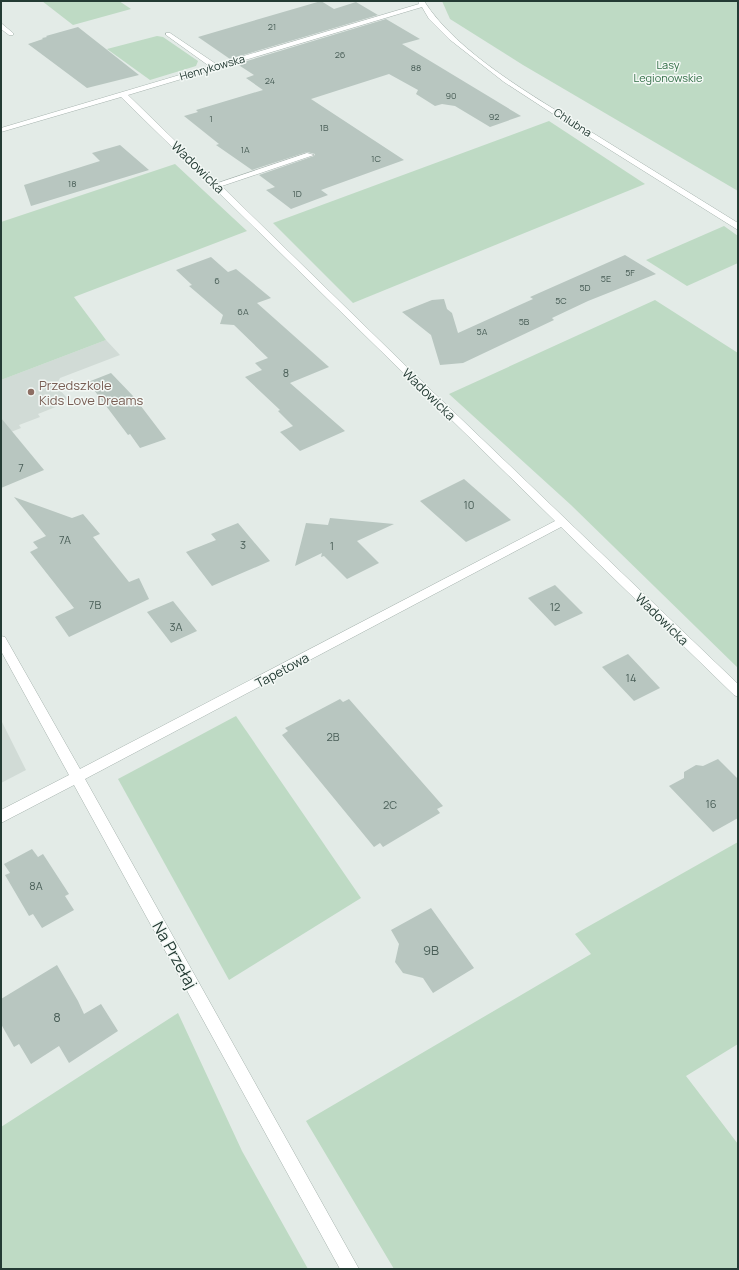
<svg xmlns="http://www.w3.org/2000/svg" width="739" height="1270" font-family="Manrope,sans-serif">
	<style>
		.built { fill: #d1dbd6 }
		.green { fill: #bedac4 }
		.building { fill: #b8c6c0 }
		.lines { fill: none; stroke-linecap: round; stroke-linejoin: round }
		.lane-casing { stroke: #a6b3ae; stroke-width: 1 }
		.street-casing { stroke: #a6b3ae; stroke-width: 1 }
		.lane { fill: #fff; fill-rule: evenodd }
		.street { fill: #fff; fill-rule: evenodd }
		.education-dot { fill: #8d6e63; stroke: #f3f8f5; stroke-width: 1.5 }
		.labels { text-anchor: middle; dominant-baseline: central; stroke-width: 3; stroke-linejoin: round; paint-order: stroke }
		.far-number-label { font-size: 9px; fill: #495e57 }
		.far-park-label { font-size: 11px; fill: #326e46; stroke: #f3f8f5 }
		.far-street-label { font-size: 11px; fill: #243b34; stroke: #f3f8f5 }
		.number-label { font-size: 11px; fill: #495e57 }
		.street-label { font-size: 13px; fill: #243b34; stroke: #f3f8f5 }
		.education-label { font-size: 13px; fill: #785e54; stroke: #f3f8f5; text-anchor: start }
		.near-number-label { font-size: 13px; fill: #495e57 }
		.near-street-label { font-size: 16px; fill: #243b34; stroke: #f3f8f5 }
	</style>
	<rect width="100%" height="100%" fill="#e3ebe7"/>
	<g class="built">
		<path d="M106,340L120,355L60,378L56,386L67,398L63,404L38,414L40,417L19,425L21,428L6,434L1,445V380Z"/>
		<path d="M1,720L26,770L1,783Z"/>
	</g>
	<g class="green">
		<path d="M42,1H119L131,9L73,25Z"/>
		<path d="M442,1H738V191L523,65L450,19Z"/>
		<path d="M157,36L163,37L198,61L196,66L150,80L107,49Z"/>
		<path d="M549,121L645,184L353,303L273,223Z"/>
		<path d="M175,164L247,231L74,297L106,340L1,380V222Z"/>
		<path d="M724,226L738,236V263L687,286L646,260Z"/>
		<path d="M655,300L738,353V668L571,505L449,394Z"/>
		<path d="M236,716L361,898L229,980L118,779Z"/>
		<path d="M738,842V1044L686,1076L738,1144V1269H394L306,1121L591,954L575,934Z"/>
		<path d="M178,1013L242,1151L308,1269H1V1127Z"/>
	</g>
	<g class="building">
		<path d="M321,1L334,9L356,2L378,15L230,59L198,37Z"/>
		<path d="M386,19L420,39L402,44L521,116L490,127L455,106L442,104L435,106L416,94L418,90L389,74L311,99L404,160L321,190L328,195L291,209L266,190L275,187L259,175L314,156L315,154L307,152L252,170L216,145L219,144L184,116L198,112L196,110L263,90L246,78L254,75L237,64Z"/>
		<path d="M78,27L139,75L87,88L28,44L43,39L42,38L47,37L46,36Z"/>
		<path d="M120,145L149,170L31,206L24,185L100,161L92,153Z"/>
		<path d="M625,255L656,274L588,301L552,318L554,320L463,363L440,365L431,335L402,312L432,300L444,299L447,309L452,313L458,333L533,299L530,297Z"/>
		<path d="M211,257L228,272L236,269L271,298L257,303L329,367L290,383L345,431L300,451L280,432L293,426L278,411L280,410L245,377L262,370L255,363L268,358L234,325L220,324L223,315L189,286L192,285L176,270Z"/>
		<path d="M111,373L134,397L166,439L140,448L130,434L128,435L88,382Z"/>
		<path d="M1,418L44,470L1,488Z"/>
		<path d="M464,479L511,520L466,542L420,501Z"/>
		<path d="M14,497L72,518L83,514L100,534L93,537L129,582L139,578L149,599L69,637L55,617L74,608L30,552L38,548L33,542L46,536Z"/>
		<path d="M330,518L394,524L357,541L379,563L347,579L324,556L321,557L322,553L295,566L306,523L328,525Z"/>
		<path d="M238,523L270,561L212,586L186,552L216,540L211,534Z"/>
		<path d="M555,585L583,613L555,626L528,598Z"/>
		<path d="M173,601L197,631L171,643L147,612Z"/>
		<path d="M628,654L660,688L634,701L602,667Z"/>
		<path d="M340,699L343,702L349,699L443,806L437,809L440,813L383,847L380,843L374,847L282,735L288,731L285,728Z"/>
		<path d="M718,759L738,779V818L713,832L669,786L684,778V772L696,765L703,766Z"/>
		<path d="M32,849L38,857L43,854L69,894L65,896L74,910L42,928L33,914L29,916L5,875L10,873L4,864Z"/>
		<path d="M431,908L474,968L433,993L423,978L403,973L395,962L399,944L391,930Z"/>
		<path d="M57,965L78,1001L84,1014L101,1004L118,1031L69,1063L59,1046L31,1064L19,1044L14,1047L1,1024V999Z"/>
	</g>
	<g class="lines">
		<defs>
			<g id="lane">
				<path d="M1,23L13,33V35H9L1,29Z"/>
				<path d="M166,33H170L219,66L212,68L166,35Z"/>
				<path d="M307,153L314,155L219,187L212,185Z"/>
			</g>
			<path id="street" d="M418,1H424C458,54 535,97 588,130C638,161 688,192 738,223V230L564,121L504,82L449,39L429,19L422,7L128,95L410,370L738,684V697L734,695L561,527L85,779L359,1269H340L74,785L1,823V810L69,775L1,651V636L5,637L80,769L555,521L121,97L1,132V128L419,4Z"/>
		</defs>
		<use href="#lane" class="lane-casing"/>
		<use href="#street" class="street-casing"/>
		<use href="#lane" class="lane"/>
		<use href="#street" class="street"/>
	</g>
	<circle class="education-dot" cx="31" cy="392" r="4"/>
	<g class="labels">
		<g class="far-number-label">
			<text x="272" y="26">21</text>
			<text x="340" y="54">26</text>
			<text x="416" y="67">88</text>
			<text x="270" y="80">24</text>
			<text x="451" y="95">90</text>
			<text x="494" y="116">92</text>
			<text x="211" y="118">1</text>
			<text x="324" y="127">1B</text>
			<text x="245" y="149">1A</text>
			<text x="376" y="158">1C</text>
			<text x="72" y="183">18</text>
			<text x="297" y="193">1D</text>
			<text x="630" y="272">5F</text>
			<text x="606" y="278">5E</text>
			<text x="217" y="280">6</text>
			<text x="585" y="287">5D</text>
			<text x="561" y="300">5C</text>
			<text x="243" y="311">6A</text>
			<text x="524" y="321">5B</text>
			<text x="482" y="331">5A</text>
		</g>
		<g class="far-park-label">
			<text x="668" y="64">Lasy<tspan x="668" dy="13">Legionowskie</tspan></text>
		</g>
		<g class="far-street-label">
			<text transform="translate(212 67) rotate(-16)">Henrykowska</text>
			<text transform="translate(573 122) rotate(33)">Chlubna</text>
		</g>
		<g class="number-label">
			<text x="286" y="372">8</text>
			<text x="21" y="467">7</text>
			<text x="469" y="504">10</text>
			<text x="65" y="539">7A</text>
			<text x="243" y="544">3</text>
			<text x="332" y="545">1</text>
			<text x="95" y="604">7B</text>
			<text x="555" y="606">12</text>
			<text x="176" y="626">3A</text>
			<text x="631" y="677">14</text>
			<text x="333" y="736">2B</text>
			<text x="711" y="803">16</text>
			<text x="390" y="804">2C</text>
			<text x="36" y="885">8A</text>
		</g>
		<g class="street-label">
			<text transform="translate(198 167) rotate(44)">Wadowicka</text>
			<text transform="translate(429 394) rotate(44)">Wadowicka</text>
			<text transform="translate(662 619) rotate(44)">Wadowicka</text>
			<text transform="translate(282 670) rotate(-28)">Tapetowa</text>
		</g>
		<g class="education-label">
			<text x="39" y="385">Przedszkole<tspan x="39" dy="15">Kids Love Dreams</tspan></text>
		</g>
		<g class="near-number-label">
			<text x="431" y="950">9B</text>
			<text x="57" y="1017">8</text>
		</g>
		<g class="near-street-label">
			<text transform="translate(175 955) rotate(61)">Na Przełaj</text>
		</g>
	</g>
	<rect width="739" height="1270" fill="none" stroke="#243b34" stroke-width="4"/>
</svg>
